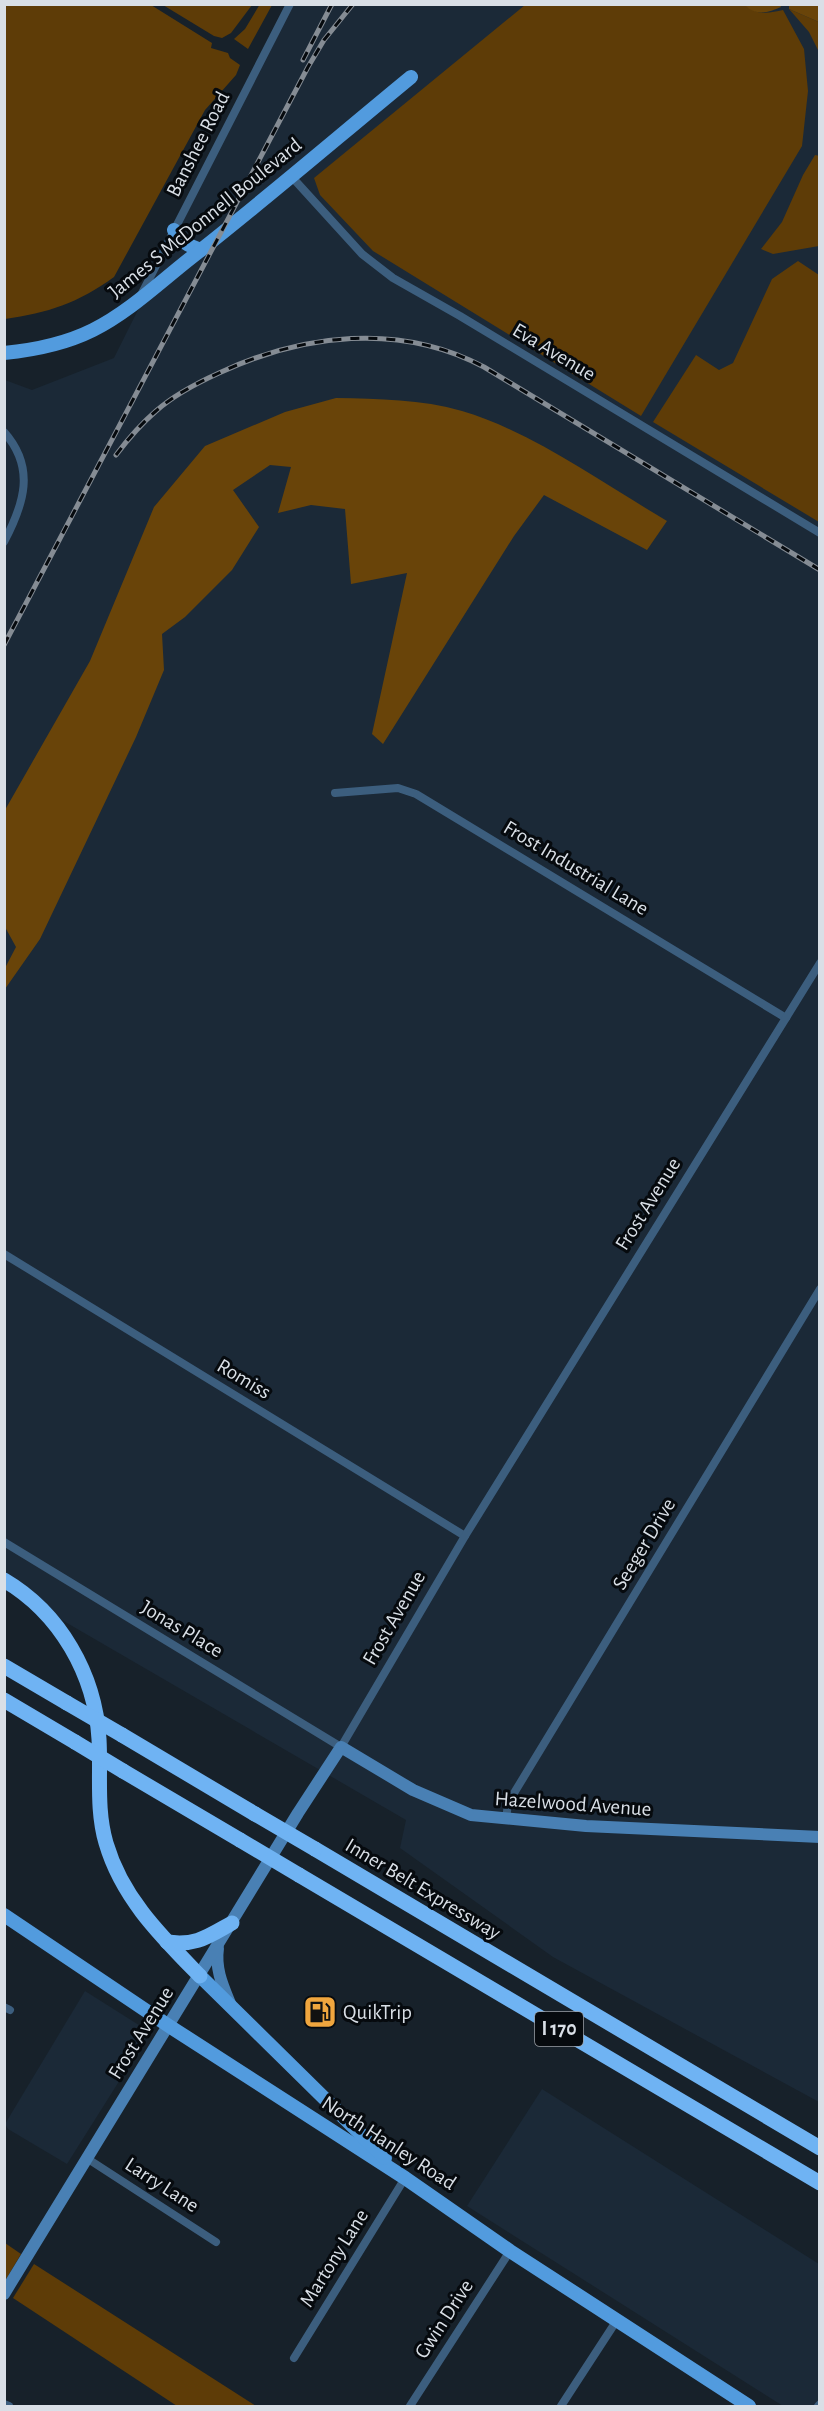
<svg xmlns="http://www.w3.org/2000/svg" width="824" height="2411" font-family="'Alegreya Sans',sans-serif">
	<style>
		.built { fill: #1b2937 }
		.green { fill: #5e3c07 }
		.forest { fill: #694409 }
		.lines { fill: none; stroke-linecap: round; stroke-linejoin: round }
		.street { stroke: #3c5e7e; stroke-width: 8 }
		.secondary { stroke: #4980b4; stroke-width: 12 }
		.primary { stroke: #529bde; stroke-width: 14 }
		.highway { stroke: #6fb3f3; stroke-width: 15 }
		.rail-casing { stroke: #858c94; stroke-width: 5 }
		.rail { stroke: #060a0e; stroke-width: 3; stroke-dasharray: 9; stroke-linecap: butt }
		.highway-bridge { stroke: #6fb3f3; stroke-width: 15 }
		.labels { text-anchor: middle; dominant-baseline: central; stroke-width: 6; stroke-linejoin: round; paint-order: stroke }
		.shield { fill: #060a0e; stroke: #9a9fa5; stroke-width: 1.5 }
		.shield-label { font-size: 20px; font-weight: bold; fill: #d9dfe6 }
		.street-label { font-size: 21px; fill: #d9dfe6; stroke: #060a0e }
		.poi-label { font-size: 21px; fill: #d9dfe6; stroke: #060a0e; text-anchor: start }
	</style>
	<rect width="100%" height="100%" fill="#17212a"/>
	<g class="built">
		<path d="M290,5H819V2102L553,1957L400,1848L406,1820L5,1587V380L32,390L114,358Z"/>
		<path d="M85,1991L142,2027L145,2040L67,2164L8,2129L5,2124Z"/>
		<path d="M542,2089L819,2264V2406H783L467,2206Z"/>
	</g>
	<g class="green">
		<path d="M5,4L151,5L212,43L211,48L228,53L230,58L240,65L236,75L205,110L114,277C78,303 48,313 5,319Z"/>
		<path d="M260,4L272,5L248,49L234,39L245,29Z"/>
		<path d="M745,4C755,16 770,13 783,10L804,49L808,91L802,146L641,416L373,251L320,195L314,178L525,5Z"/>
		<path d="M163,5H252L231,33L222,38L214,36Z"/>
		<path d="M789,9L819,22V52L809,32Z"/>
		<path d="M815,155L820,156L819,246L773,254L761,249L782,222L803,175Z"/>
		<path d="M798,261L819,275V522L653,422L696,355L719,370L733,363L772,279Z"/>
		<path d="M5,2243L21,2254L5,2281Z"/>
		<path d="M34,2264L256,2406H177L13,2298Z"/>
	</g>
	<g class="forest">
		<path d="M745,5H780L781,7C768,13 755,16 745,5Z"/>
		<path d="M789,5H819V22L789,9Z"/>
		<path d="M336,398C379,399 421,399 462,411C533,432 604,484 667,521L647,550L544,495L514,536L383,744L372,734L407,573L351,584L345,509L311,505L278,513L291,467L270,465L233,490L259,527L232,570L185,617L162,634L164,670L136,737L40,939L5,989V968L16,947L5,927V810L90,661L154,507L205,446L285,412Z"/>
	</g>
	<g class="lines">
		<g class="street">
			<path d="M291,176L362,254L393,278L460,316L820,533"/>
			<path d="M141,295L290,4"/>
			<path d="M4,432C36,468 24,504 4,542"/>
			<path d="M335,793L398,788L416,794L786,1018"/>
			<path d="M4,1254L465,1536"/>
			<path d="M4,1542L341,1747L465,1536L820,963"/>
			<path d="M506,1820L508,1803L820,1289"/>
			<path d="M4,2007L10,2010"/>
			<path d="M88,2159L216,2242"/>
			<path d="M294,2358L405,2178"/>
			<path d="M4,2404L9,2406"/>
			<path d="M410,2406L510,2251"/>
			<path d="M561,2406L617,2320"/>
			<path d="M818,2406L820,2404"/>
		</g>
		<g class="secondary">
			<path d="M218,1948C215,1970 223,1986 231,2006"/>
			<path d="M4,2294L298,1813L341,1747L413,1790L471,1815L586,1826L820,1837"/>
		</g>
		<g class="primary">
			<path d="M174,230C181,242 189,246 201,250"/>
			<path d="M4,353C35,350 65,344 93,330C129,312 160,282 192,257C266,199 338,137 411,77"/>
			<path d="M4,1915L169,2026L405,2178L510,2251L749,2406"/>
			<path d="M200,1976L385,2158"/>
		</g>
		<g class="highway">
			<path d="M4,1580C60,1613 95,1674 99,1739C101,1774 96,1809 106,1843C122,1898 161,1936 200,1976"/>
			<path d="M4,1666L67,1703"/>
			<path d="M4,1700L75,1742"/>
			<path d="M122,1735L255,1814"/>
			<path d="M123,1771L240,1840"/>
			<path d="M315,1849L820,2148"/>
			<path d="M299,1875L820,2183"/>
			<path d="M167,1942C196,1946 207,1937 232,1923"/>
		</g>
		<defs>
			<g id="rail">
				<path d="M303,60L332,4"/>
				<path d="M116,455C128,439 141,424 156,411C174,395 197,383 219,373C302,334 400,322 484,367L820,570"/>
				<path d="M4,645L308,67L324,40L353,4"/>
			</g>
		</defs>
		<use href="#rail" class="rail-casing"/>
		<use href="#rail" class="rail"/>
		<g class="highway-bridge">
			<path d="M67,1703L122,1735"/>
			<path d="M75,1742L123,1771"/>
			<path d="M255,1814L315,1849"/>
			<path d="M240,1840L299,1875"/>
		</g>
	</g>
	<defs>
		<symbol id="fuel-square" viewBox="-11 -11 22 22"><rect x="-9" y="-9" width="18" height="18" rx="4" fill="#f0a63e" stroke="#060a0e"/><path d="M-5.5-6h7V0h2V4h1.3V-2.5L3-4.5l.8-.8L6-3V5H2.5V1h-1V6h-7ZM-4.2-4.7v3.2H.2V-4.7Z" fill="#111"/></symbol>
	</defs>
	<g fill-rule="evenodd">
		<use href="#fuel-square" x="301" y="1993" width="38" height="38"/>
	</g>
	<g class="labels">
		<rect class="shield" x="535" y="2012" width="48" height="34" rx="4.5"/>
		<g class="shield-label">
			<text x="559" y="2029">I 170</text>
		</g>
		<g class="street-label">
			<text transform="translate(198 144) rotate(-63)">Banshee Road</text>
			<text transform="translate(205 218) rotate(-39)">James S McDonnell Boulevard</text>
			<text transform="translate(554 352) rotate(31)">Eva Avenue</text>
			<text transform="translate(576 868) rotate(31)">Frost Industrial Lane</text>
			<text transform="translate(648 1204) rotate(-58)">Frost Avenue</text>
			<text transform="translate(244 1379) rotate(31)">Romiss</text>
			<text transform="translate(644 1544) rotate(-59)">Seeger Drive</text>
			<text transform="translate(394 1618) rotate(-60)">Frost Avenue</text>
			<text transform="translate(182 1629) rotate(31)">Jonas Place</text>
			<text transform="translate(573 1804) rotate(4)">Hazelwood Avenue</text>
			<text transform="translate(423 1889) rotate(31)">Inner Belt Expressway</text>
			<text transform="translate(141 2033) rotate(-58)">Frost Avenue</text>
			<text transform="translate(389 2143) rotate(33)">North Hanley Road</text>
			<text transform="translate(162 2185) rotate(33)">Larry Lane</text>
			<text transform="translate(334 2258) rotate(-58)">Martony Lane</text>
			<text transform="translate(444 2319) rotate(-57)">Gwin Drive</text>
		</g>
		<g class="poi-label">
			<text x="343" y="2012">QuikTrip</text>
		</g>
	</g>
	<rect width="824" height="2411" fill="none" stroke="#d9dfe6" stroke-width="12"/>
</svg>
